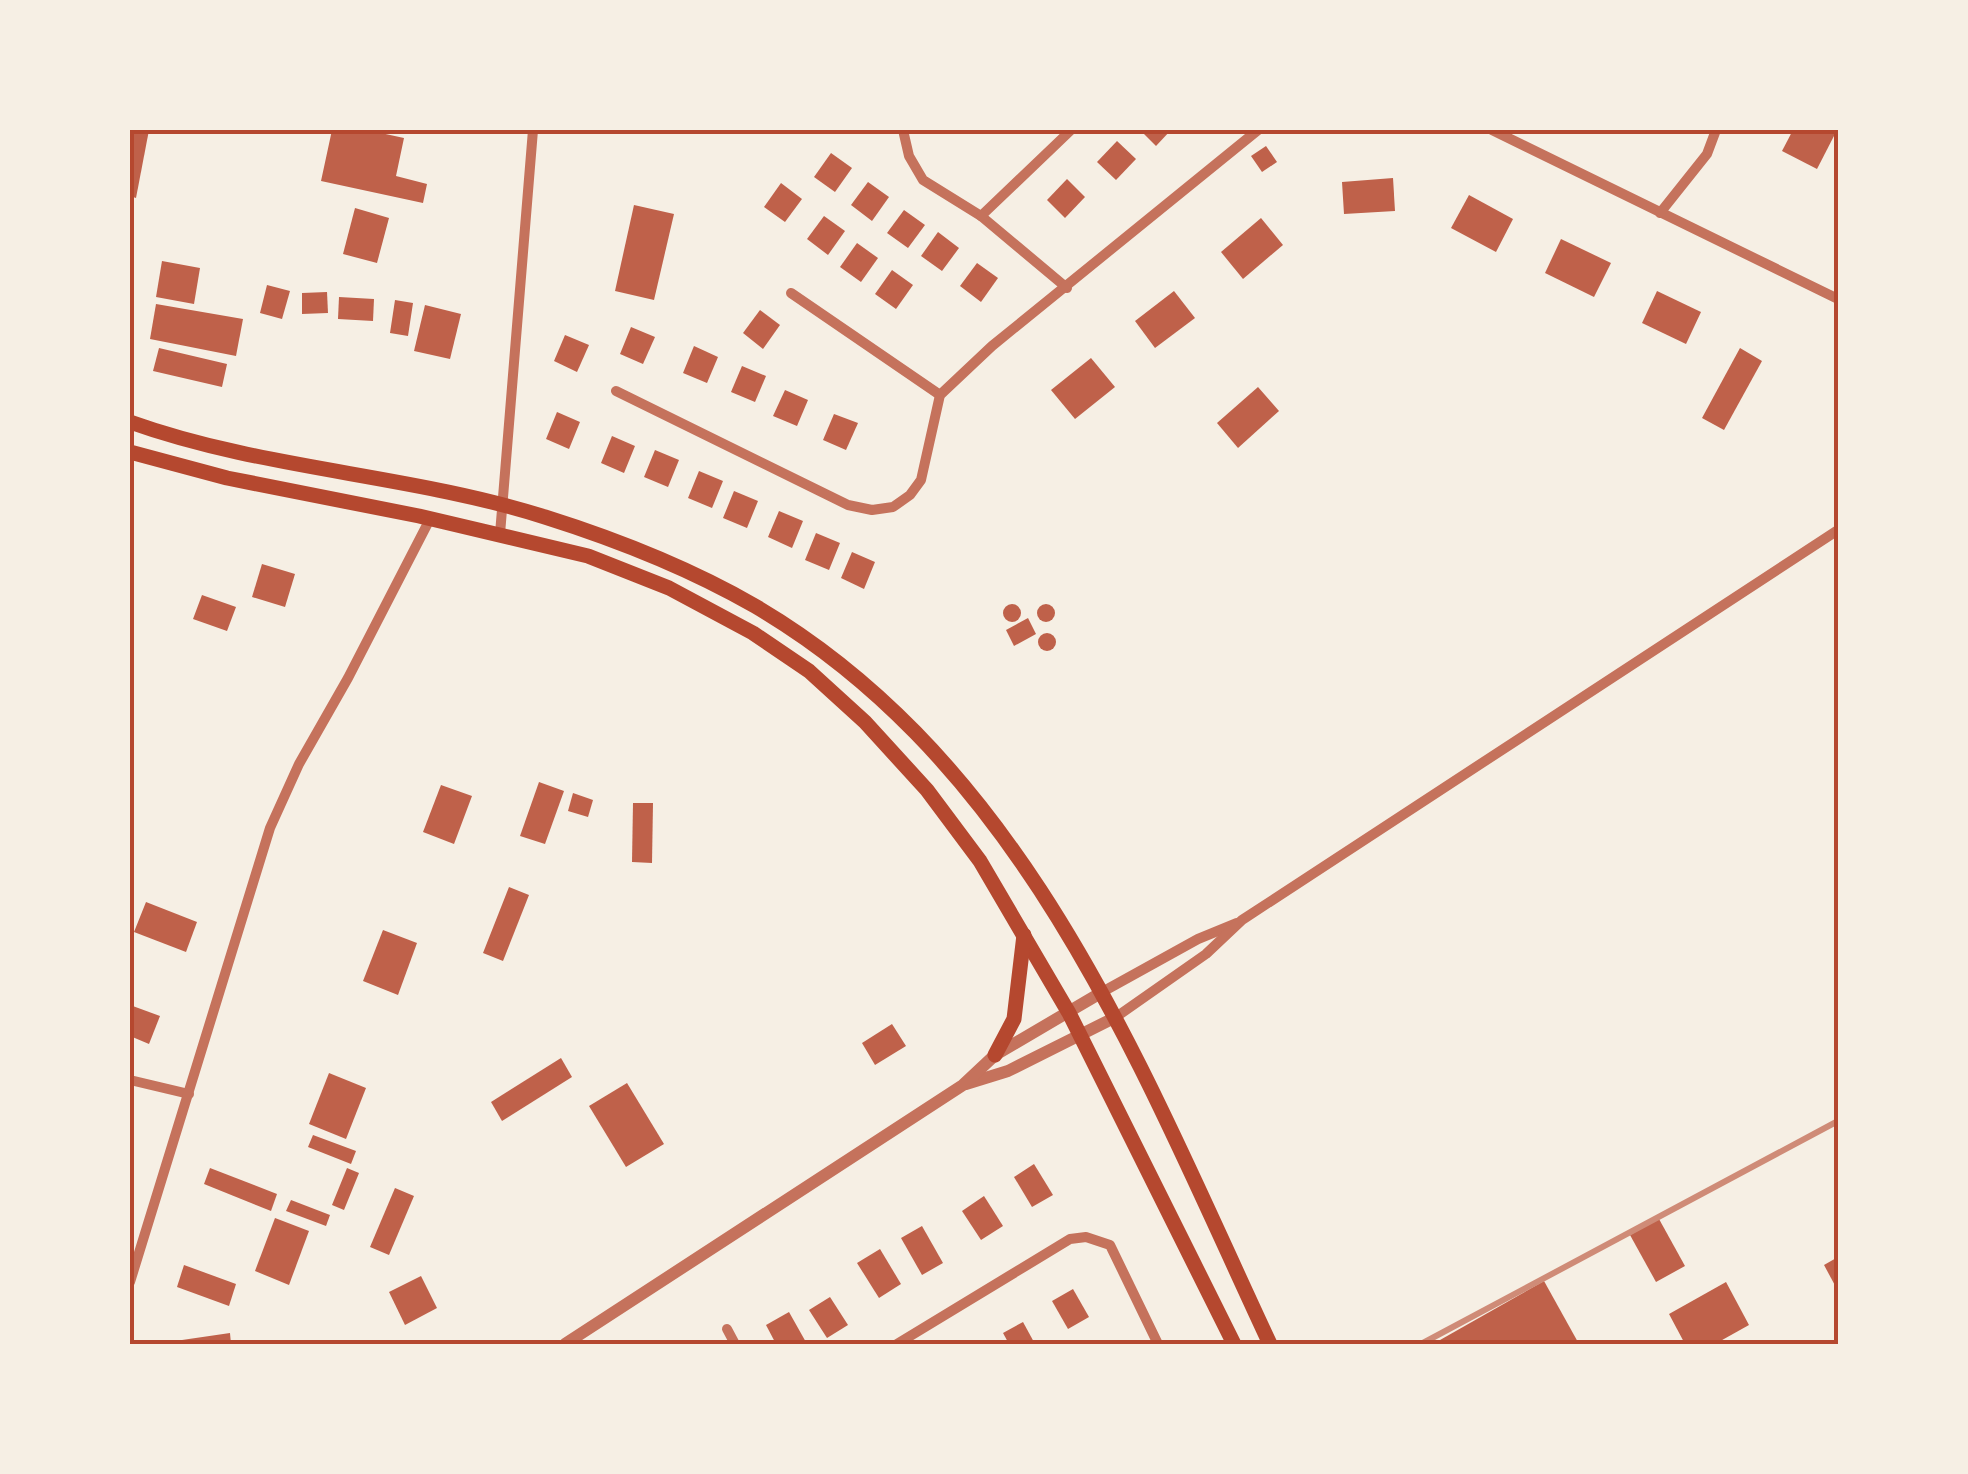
<svg xmlns="http://www.w3.org/2000/svg" width="1968" height="1474" font-family="Jost,sans-serif">
	<style>
		.building { fill: #bf614a }
		.lines { fill: none; stroke-linecap: round; stroke-linejoin: round }
		.minor { stroke: #c5725c; stroke-width: 10 }
		.tertiary { stroke: #c5725c; stroke-width: 12 }
		.primary { stroke: #b5482f; stroke-width: 15 }
		.rail { stroke: #cf8b77; stroke-width: 6 }
		.neatline { fill: none; stroke: #b5482f; stroke-width: 4 }
	</style>
	<rect width="100%" height="100%" fill="#f6efe4"/>
	<g class="building">
		<path d="M130,130H149L136,198L130,196Z"/>
		<path d="M332,130H367L404,138L396,176L427,184L423,203L321,181Z"/>
		<path d="M1140,130H1171L1156,146Z"/>
		<path d="M1793,130H1827L1835,134L1817,169L1782,151Z"/>
		<path d="M1117,141L1136,159L1116,180L1097,162Z"/>
		<path d="M1266,146L1277,162L1262,172L1251,156Z"/>
		<path d="M831,153L852,168L835,192L814,177Z"/>
		<path d="M1393,178L1395,211L1344,214L1342,182Z"/>
		<path d="M1067,179L1085,197L1065,218L1047,200Z"/>
		<path d="M868,182L889,197L872,221L851,205Z"/>
		<path d="M781,183L802,199L785,222L764,207Z"/>
		<path d="M1469,195L1513,219L1496,252L1451,228Z"/>
		<path d="M634,205L674,214L654,300L615,291Z"/>
		<path d="M355,208L389,218L377,263L343,254Z"/>
		<path d="M904,210L925,225L908,248L887,233Z"/>
		<path d="M824,216L845,231L828,255L807,239Z"/>
		<path d="M1261,218L1283,245L1243,279L1221,252Z"/>
		<path d="M938,232L959,248L942,271L921,256Z"/>
		<path d="M1561,239L1611,263L1594,297L1545,273Z"/>
		<path d="M857,243L878,258L861,282L840,267Z"/>
		<path d="M162,261L200,268L194,304L156,297Z"/>
		<path d="M977,263L998,278L981,302L960,286Z"/>
		<path d="M892,270L913,285L896,309L875,294Z"/>
		<path d="M267,285L290,291L282,319L260,313Z"/>
		<path d="M1174,291L1195,318L1155,348L1135,321Z"/>
		<path d="M1657,291L1701,312L1686,344L1642,323Z"/>
		<path d="M327,292L328,313L302,314V293Z"/>
		<path d="M339,297L374,299L373,321L338,319Z"/>
		<path d="M395,300L413,303L408,336L390,333Z"/>
		<path d="M156,304L243,319L236,356L150,339Z"/>
		<path d="M425,305L461,314L450,359L414,351Z"/>
		<path d="M760,310L780,325L763,349L743,333Z"/>
		<path d="M631,327L655,337L643,364L620,354Z"/>
		<path d="M565,335L589,345L577,372L554,361Z"/>
		<path d="M694,346L718,357L707,383L683,373Z"/>
		<path d="M159,348L227,364L222,387L153,371Z"/>
		<path d="M1740,348L1762,361L1724,430L1702,418Z"/>
		<path d="M1091,358L1115,387L1075,419L1051,390Z"/>
		<path d="M742,366L766,376L755,402L731,392Z"/>
		<path d="M1258,387L1279,411L1238,448L1217,423Z"/>
		<path d="M785,390L808,400L797,426L773,416Z"/>
		<path d="M557,412L580,422L569,449L546,439Z"/>
		<path d="M834,414L858,423L846,450L823,440Z"/>
		<path d="M612,436L635,446L624,473L601,463Z"/>
		<path d="M655,450L679,460L668,487L644,477Z"/>
		<path d="M699,471L723,481L712,508L688,498Z"/>
		<path d="M734,491L758,501L747,528L723,518Z"/>
		<path d="M779,511L803,521L792,548L768,537Z"/>
		<path d="M816,533L840,543L829,570L805,560Z"/>
		<path d="M852,552L875,562L864,589L841,578Z"/>
		<path d="M262,564L295,574L285,607L252,597Z"/>
		<path d="M202,595L236,607L227,631L193,619Z"/>
		<circle cx="1012" cy="613" r="9"/>
		<circle cx="1046" cy="613" r="9"/>
		<path d="M1028,618L1036,634L1014,646L1006,630Z"/>
		<circle cx="1047" cy="642" r="9"/>
		<path d="M539,782L564,791L545,844L520,836Z"/>
		<path d="M441,785L472,796L454,844L423,832Z"/>
		<path d="M573,793L593,800L588,817L568,811Z"/>
		<path d="M633,803H653L652,863L632,862Z"/>
		<path d="M509,887L529,895L503,961L483,953Z"/>
		<path d="M146,902L197,922L186,952L134,932Z"/>
		<path d="M383,930L417,943L398,995L363,981Z"/>
		<path d="M130,1005L160,1016L149,1044L130,1036Z"/>
		<path d="M892,1024L906,1046L875,1065L862,1043Z"/>
		<path d="M561,1058L572,1077L502,1121L491,1102Z"/>
		<path d="M329,1073L366,1088L346,1139L309,1124Z"/>
		<path d="M627,1083L664,1144L626,1167L589,1106Z"/>
		<path d="M313,1135L356,1151L351,1164L308,1147Z"/>
		<path d="M1034,1164L1053,1195L1032,1207L1014,1177Z"/>
		<path d="M210,1168L277,1194L271,1211L204,1184Z"/>
		<path d="M347,1168L359,1173L344,1210L332,1205Z"/>
		<path d="M395,1188L414,1196L389,1255L370,1247Z"/>
		<path d="M984,1196L1003,1226L981,1240L962,1211Z"/>
		<path d="M291,1200L330,1215L326,1226L286,1211Z"/>
		<path d="M275,1218L309,1231L289,1285L255,1271Z"/>
		<path d="M1659,1219L1685,1266L1656,1282L1630,1235Z"/>
		<path d="M922,1226L943,1263L922,1275L901,1238Z"/>
		<path d="M880,1249L901,1284L879,1298L857,1263Z"/>
		<path d="M1838,1257V1291L1824,1265Z"/>
		<path d="M184,1265L236,1284L229,1306L177,1287Z"/>
		<path d="M421,1276L437,1308L405,1325L389,1292Z"/>
		<path d="M1544,1281L1579,1344H1433Z"/>
		<path d="M1726,1282L1749,1325L1715,1344H1685L1669,1314Z"/>
		<path d="M1073,1289L1089,1317L1068,1329L1052,1301Z"/>
		<path d="M830,1297L848,1325L827,1338L809,1310Z"/>
		<path d="M789,1312L807,1344H776L766,1325Z"/>
		<path d="M1023,1322L1035,1344H1009L1003,1333Z"/>
		<path d="M230,1333L231,1344H183L182,1340Z"/>
	</g>
	<g class="lines">
		<g class="minor">
			<path d="M903,130L909,156L923,180L981,216L1067,288"/>
			<path d="M1492,130L1838,299"/>
			<path d="M1660,213L1707,154L1716,130"/>
			<path d="M981,216L1071,130"/>
			<path d="M791,293L940,395"/>
			<path d="M616,391L848,505L872,510L893,507L910,495L921,480L940,395L992,346L1258,130"/>
			<path d="M500,534L533,130"/>
			<path d="M1104,991L1198,939L1237,923"/>
			<path d="M1116,1017L1206,954L1242,920L1838,530"/>
			<path d="M130,1080L189,1094"/>
			<path d="M130,1282L270,828L299,764L348,678L430,519"/>
			<path d="M727,1329L735,1344"/>
			<path d="M897,1344L1070,1239L1086,1237L1110,1245L1158,1344"/>
		</g>
		<g class="tertiary">
			<path d="M966,1084L1008,1071L1116,1017"/>
			<path d="M565,1344L963,1085L995,1055L1104,991"/>
		</g>
		<g class="primary">
			<path d="M130,422C264,470 410,474 545,517C618,540 689,568 755,606C1028,766 1143,1073 1270,1344"/>
			<path d="M130,452L227,478L419,516L588,556L669,588L753,633L809,671L865,722L927,790L980,861L1069,1013L1234,1344"/>
			<path d="M995,1055L1014,1019L1024,935"/>
		</g>
		<path class="rail" d="M1421,1344L1838,1121"/>
	</g>
	<rect width="1968" height="1474" fill="none" stroke="#f6efe4" stroke-width="265"/>
	<rect x="132" y="132" width="1704" height="1210" class="neatline"/>
</svg>
